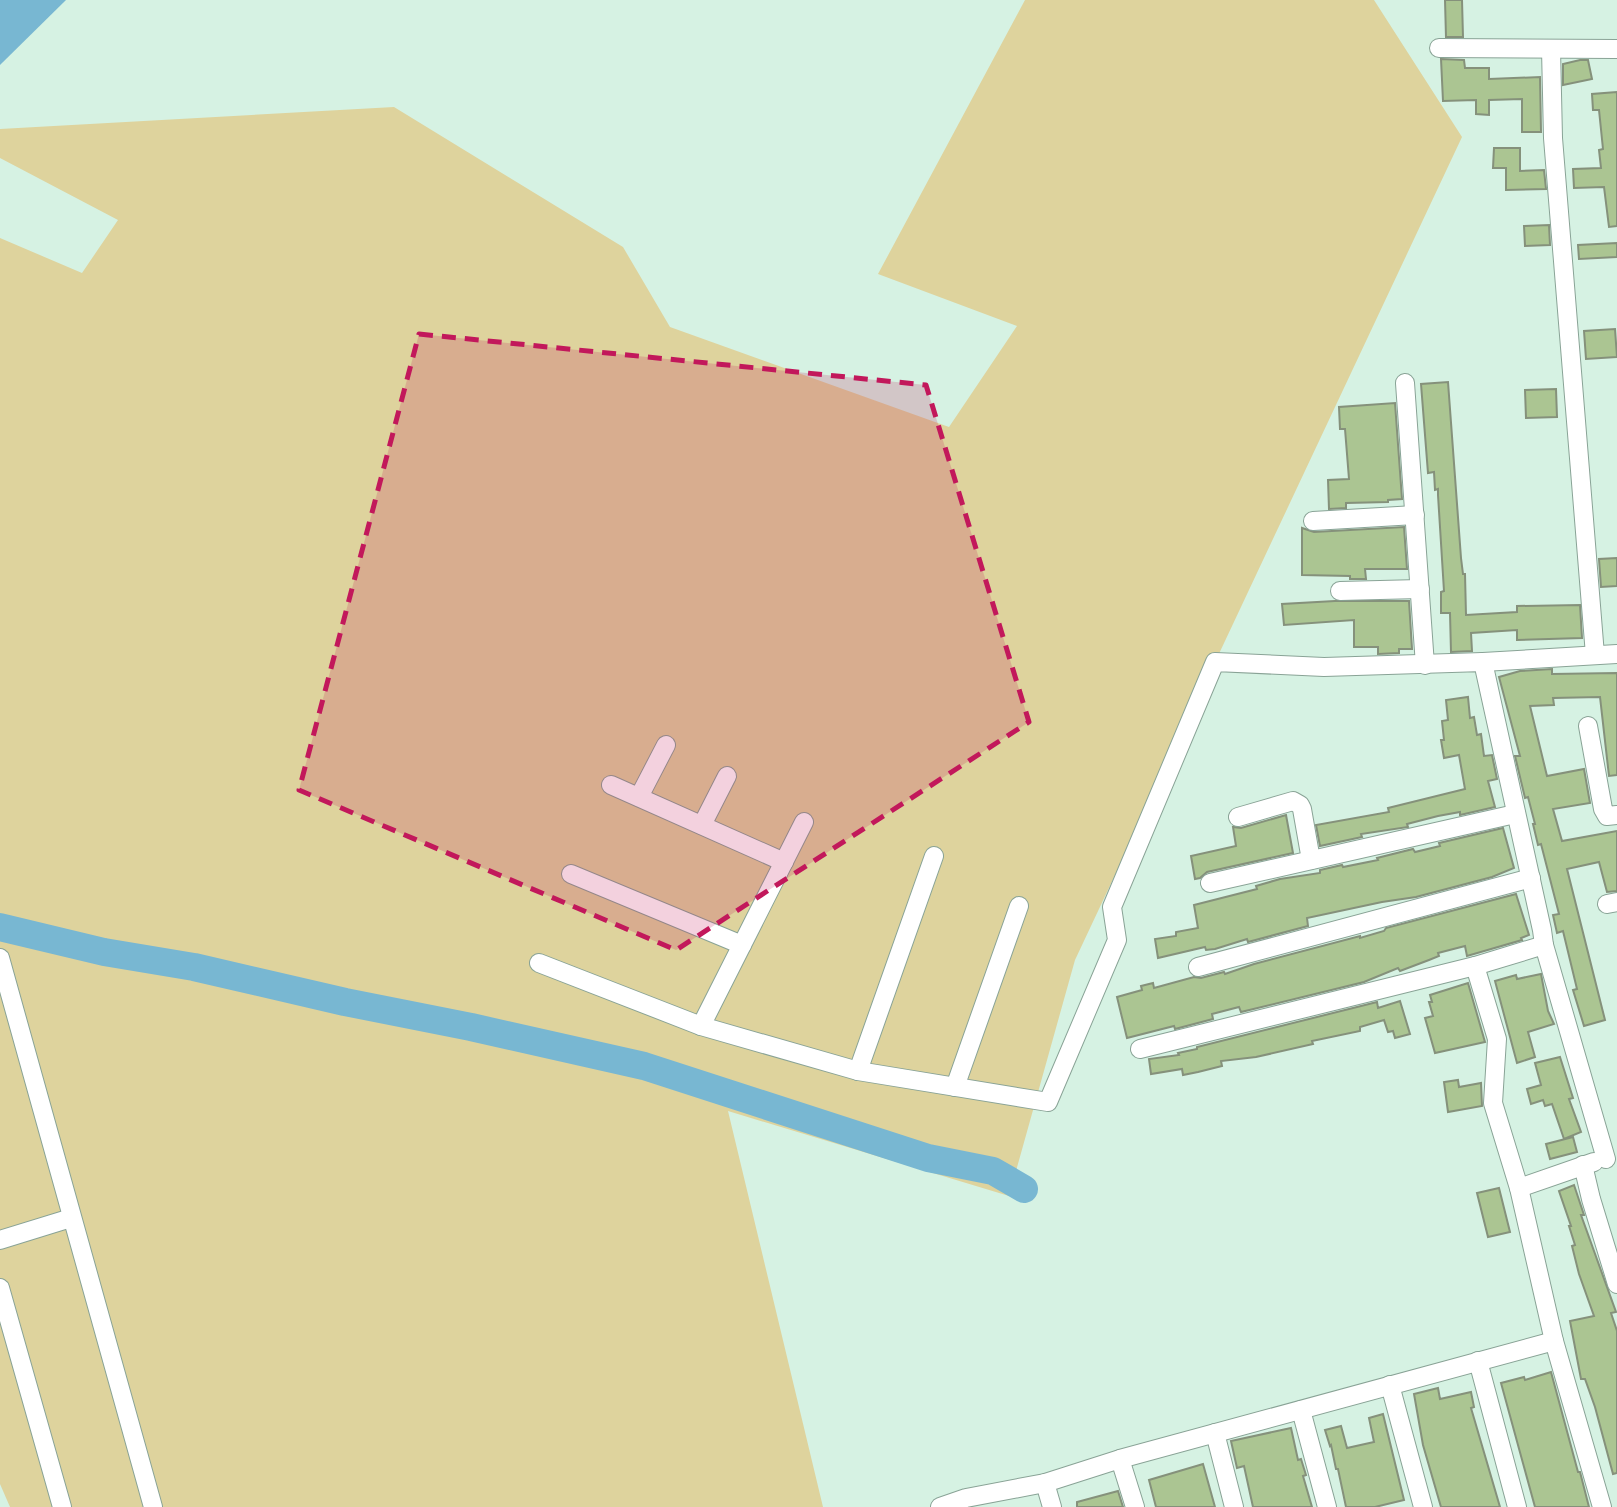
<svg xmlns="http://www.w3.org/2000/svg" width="1617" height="1507" font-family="'Libre Baskerville',serif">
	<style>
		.green { fill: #ded39d }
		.water { fill: #78b7d2 }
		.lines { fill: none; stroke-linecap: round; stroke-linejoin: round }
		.river { stroke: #78b7d2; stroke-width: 28 }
		.building { fill: #abc592; stroke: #85917b; stroke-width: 2 }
		.minor-casing { stroke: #89a396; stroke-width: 20 }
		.minor { stroke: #fff; stroke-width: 18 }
		.marked { fill: #c2185b; fill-opacity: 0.2; stroke: #c2185b; stroke-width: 5; stroke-dasharray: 14 9; stroke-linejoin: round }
	</style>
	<rect width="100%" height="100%" fill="#d6f2e3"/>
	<path class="green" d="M1025,0H1374L1462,137L1075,960L1009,1196L728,1111L823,1507H10L0,1484V238L82,273L118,220L0,158V129L394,107L623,247L670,327L949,427L1017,326L878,274Z"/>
	<path class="water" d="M0,0H66L0,65Z"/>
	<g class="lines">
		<path class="river" d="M0,927L104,952L194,967L345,1002L471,1027L644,1066L928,1158L993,1171L1024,1189"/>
	</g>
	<g class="building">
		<path d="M1445,0H1462L1463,37H1446Z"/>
		<path d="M1441,59L1464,60L1465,68H1489V79L1540,77L1541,132H1522V99L1489,100V115L1476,114V100L1443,101Z"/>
		<path d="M1580,60H1588L1592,79L1563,85V64Z"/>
		<path d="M1617,92V226L1609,227L1604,187L1574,188L1573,169L1601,168L1599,150L1603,149L1599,110H1593L1592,94Z"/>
		<path d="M1494,148H1520V171L1544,170L1546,189L1506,190V168H1493Z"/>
		<path d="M1549,225L1550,245L1525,246L1524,226Z"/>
		<path d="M1617,243V257L1579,259L1578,245Z"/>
		<path d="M1615,329L1617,357L1586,359L1584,331Z"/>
		<path d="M1448,382L1461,558L1463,574H1465L1466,615L1517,612V606L1580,605L1582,638L1517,640V630L1471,633L1472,651L1451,652L1450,613H1441V592L1444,591L1438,495V489L1435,490L1434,472L1428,473L1421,384Z"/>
		<path d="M1556,389L1557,417L1526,418L1525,390Z"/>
		<path d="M1395,403L1402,499L1388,500V502L1346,503V508L1329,509L1328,480L1349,479L1345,429H1340L1339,407Z"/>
		<path d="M1404,527L1407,569H1365L1366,579H1350V576L1302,575V528L1314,532Z"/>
		<path d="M1617,558V586L1601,587L1599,559Z"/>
		<path d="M1335,601H1409L1412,649H1399V653L1378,654V647H1354V620L1284,625L1282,604Z"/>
		<path d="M1552,669V674L1617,673V775L1609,776L1600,697L1553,698L1554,705L1530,706L1547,776L1584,769L1590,803L1553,809L1562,841L1617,831V891L1607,892L1599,862L1567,869L1605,1020L1584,1026L1573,990L1577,989L1563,931L1557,933L1553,915L1559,914L1541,844L1538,845L1533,824H1535L1528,797L1525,798L1515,756H1520L1499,677L1520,671Z"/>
		<path d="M1468,697L1470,718L1474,717L1477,735L1481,734L1484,756L1492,755L1497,779L1488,781L1495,807L1460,815V812L1438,816L1407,824L1408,827L1361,834L1362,837L1320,846L1316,825L1389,812L1388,808L1465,789L1459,755L1444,758L1441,740H1444L1442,721L1448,720L1446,700Z"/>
		<path d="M1286,815L1293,853L1207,872L1200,878L1195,879L1191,856L1236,846L1233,827L1241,828Z"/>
		<path d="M1503,828L1514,868L1492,877L1416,897L1382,902L1307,918L1308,926L1248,942L1247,939L1215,949L1206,950L1205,947L1158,958L1155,939L1176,936V932L1198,928L1194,905L1257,889L1256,886L1280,879L1320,873V870L1342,865L1343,867L1378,860L1377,858L1413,849L1415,852L1440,846L1439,843Z"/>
		<path d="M1516,894L1529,935L1521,938L1522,940L1467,956L1465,946L1438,953L1439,956L1429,960L1400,971L1398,968L1364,982L1241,1012L1239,1007L1212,1014L1213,1019L1175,1029L1174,1026L1127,1038L1117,997L1142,990L1141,986L1153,983L1154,988L1194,977L1201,978L1224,972L1225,974L1254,964L1360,936V938L1384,931L1386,928Z"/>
		<path d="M1516,975L1517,979L1541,974L1548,1011L1554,1024L1528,1032L1535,1057L1517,1063L1495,981Z"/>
		<path d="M1468,983L1485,1042L1435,1053L1425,1018L1433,1016L1429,1002H1432L1430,995Z"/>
		<path d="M1400,1001L1410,1034L1395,1038L1393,1031L1388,1032L1384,1020L1360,1027V1031L1312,1041L1313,1044L1256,1057L1221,1061L1222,1066L1198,1072L1183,1075L1182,1069L1151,1074L1149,1059L1179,1055L1178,1053L1197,1049V1047L1377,1002L1378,1008Z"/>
		<path d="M1560,1057L1573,1098L1569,1099L1581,1132L1564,1139L1552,1104L1545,1106L1543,1100L1531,1104L1527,1089L1541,1085L1535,1063Z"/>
		<path d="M1458,1080L1459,1087L1481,1083L1482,1106L1448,1112L1444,1082Z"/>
		<path d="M1573,1137L1577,1152L1550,1159L1546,1144Z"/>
		<path d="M1574,1185L1584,1215H1581L1616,1312L1611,1313L1617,1331V1473L1613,1474L1595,1407L1585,1379H1581L1570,1321L1594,1316L1579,1274L1572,1246L1575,1245L1569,1226H1571L1559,1191Z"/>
		<path d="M1499,1188L1510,1232L1488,1237L1477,1193Z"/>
		<path d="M1551,1372L1578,1472H1580L1589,1507H1535L1501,1383L1524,1377L1525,1380Z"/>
		<path d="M1438,1388L1440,1399L1471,1392L1474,1407L1471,1408L1500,1507H1441L1423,1445L1414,1394Z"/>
		<path d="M1383,1414L1404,1500L1375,1507H1346L1338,1469H1336L1331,1445L1330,1446L1325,1430L1341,1426L1347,1448L1374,1442L1369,1418Z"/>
		<path d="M1291,1428L1298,1460L1301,1459L1306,1475L1303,1476L1312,1507H1253L1244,1466L1237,1468L1231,1441Z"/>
		<path d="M1203,1464L1215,1507H1156L1149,1480Z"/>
		<path d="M1118,1491L1123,1507H1077V1502Z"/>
	</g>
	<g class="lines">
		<defs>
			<g id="minor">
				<path d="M1439,48L1617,49"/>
				<path d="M1551,49L1553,138L1595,655"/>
				<path d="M1405,383L1425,665"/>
				<path d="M1313,521L1415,515"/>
				<path d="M1340,591L1420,589"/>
				<path d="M1483,662L1617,654"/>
				<path d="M1588,726L1603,809L1607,816L1617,815"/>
				<path d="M611,785L784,862"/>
				<path d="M639,797L666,745"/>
				<path d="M1238,817L1293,801L1300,805L1302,809L1311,860"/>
				<path d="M702,825L727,776"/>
				<path d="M571,874L742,945"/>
				<path d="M1210,883L1515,814"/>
				<path d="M1607,904L1617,902"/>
				<path d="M0,958L153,1507"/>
				<path d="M539,963L701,1026L858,1071L1048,1102L1117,940L1112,907L1215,662L1324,667L1483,662L1542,930L1544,945L1606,1159"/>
				<path d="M1475,966L1497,1039L1493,1103L1519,1188L1554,1341L1602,1507"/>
				<path d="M1198,967L1531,878"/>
				<path d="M701,1026L804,822"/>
				<path d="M1140,1049L1475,966L1544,945"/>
				<path d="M858,1071L934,856"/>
				<path d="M955,1087L1019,906"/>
				<path d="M1583,1165L1591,1199L1617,1284"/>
				<path d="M1519,1188L1594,1162"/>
				<path d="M0,1240L71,1218"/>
				<path d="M0,1288L62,1507"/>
				<path d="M1478,1361L1517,1507"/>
				<path d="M1390,1385L1423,1507"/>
				<path d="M1301,1410L1327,1507"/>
				<path d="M1215,1433L1234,1507"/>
				<path d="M1120,1459L1135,1507"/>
				<path d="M1045,1483L1052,1507"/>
				<path d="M940,1507L966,1498L1045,1483L1120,1459L1554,1341"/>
			</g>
		</defs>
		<use href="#minor" class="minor-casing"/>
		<use href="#minor" class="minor"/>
	</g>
	<path class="marked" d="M419,334L926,385L1029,722L676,950L299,790Z"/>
</svg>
